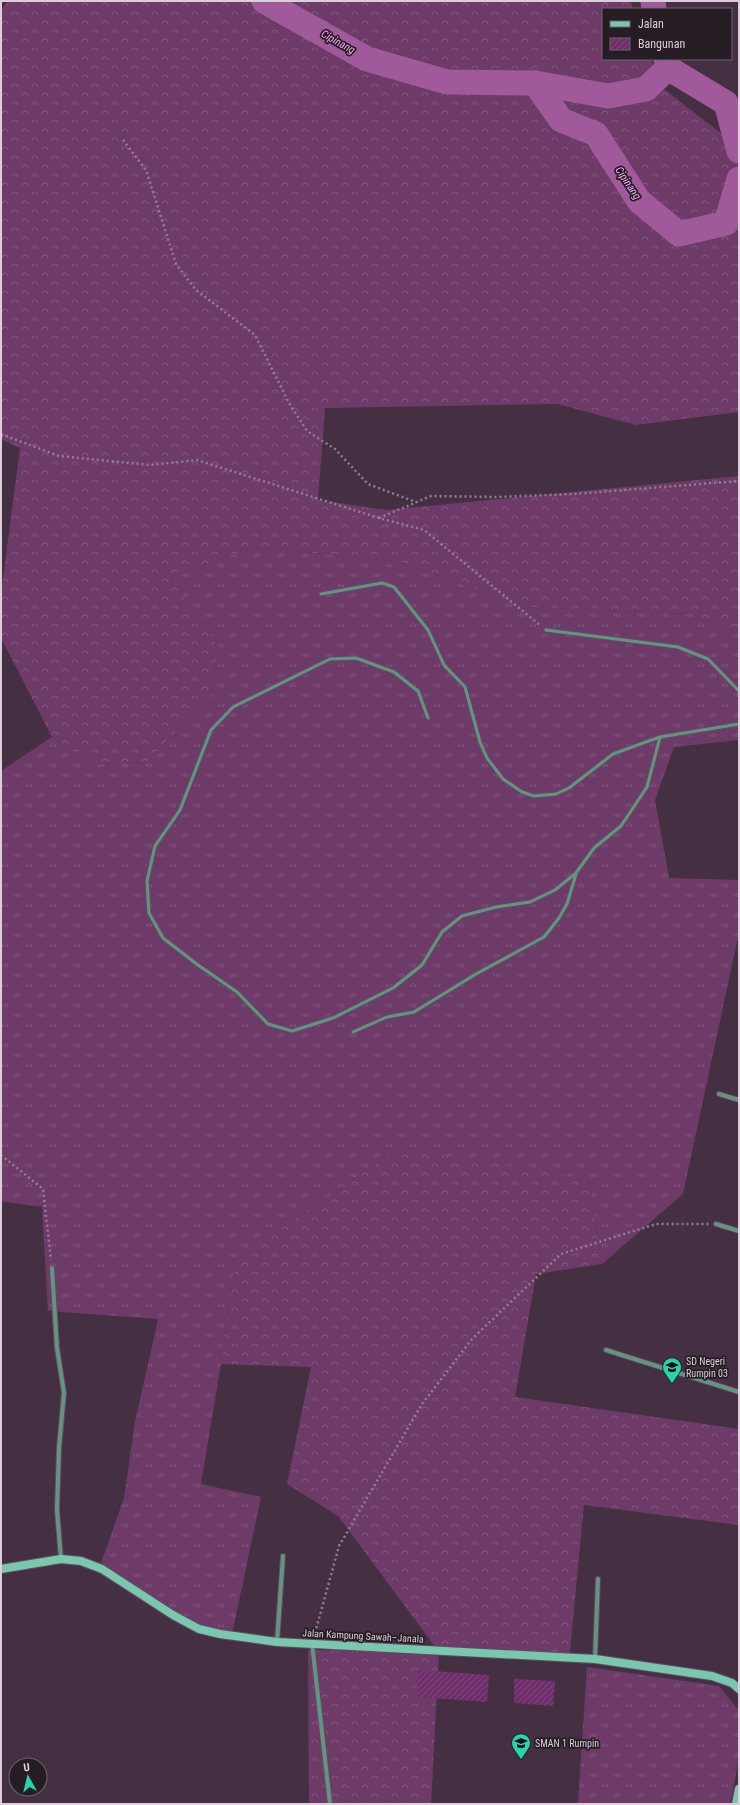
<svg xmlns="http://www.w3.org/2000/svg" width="740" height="1805" font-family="'Roboto Condensed',sans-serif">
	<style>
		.grass { fill: url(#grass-tufts) }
		.forest { fill: url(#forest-crowns) }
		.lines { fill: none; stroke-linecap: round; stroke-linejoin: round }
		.river { stroke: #a0599a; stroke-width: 25 }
		.building { fill: url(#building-hatch) }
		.service-casing { stroke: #604c5e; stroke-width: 5 }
		.minor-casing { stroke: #604c5e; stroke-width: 6 }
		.secondary-casing { stroke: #604c5e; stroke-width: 10 }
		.path { stroke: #91808f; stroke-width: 2.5; stroke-dasharray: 2 3; stroke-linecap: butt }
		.service { stroke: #649384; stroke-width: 3 }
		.minor { stroke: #649384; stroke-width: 4 }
		.secondary { stroke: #79c7af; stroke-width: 8 }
		.labels { text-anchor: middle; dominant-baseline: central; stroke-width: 3.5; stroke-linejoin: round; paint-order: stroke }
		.poi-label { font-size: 10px; fill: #dcceda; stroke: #251c24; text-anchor: start }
		.street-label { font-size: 10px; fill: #dcceda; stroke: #251c24 }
		.water-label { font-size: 11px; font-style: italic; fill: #f8acf1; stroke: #251c24 }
	</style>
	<defs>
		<pattern id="grass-tufts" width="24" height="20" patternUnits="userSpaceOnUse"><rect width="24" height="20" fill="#6e3b69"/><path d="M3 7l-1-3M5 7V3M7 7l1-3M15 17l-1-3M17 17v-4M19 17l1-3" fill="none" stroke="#82567e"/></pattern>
		<pattern id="forest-crowns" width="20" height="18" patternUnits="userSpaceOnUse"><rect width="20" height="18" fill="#6e3b69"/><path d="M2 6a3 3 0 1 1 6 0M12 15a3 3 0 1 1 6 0" fill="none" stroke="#82567e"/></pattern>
		<pattern id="building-hatch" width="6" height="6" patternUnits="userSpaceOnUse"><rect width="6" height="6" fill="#702d6b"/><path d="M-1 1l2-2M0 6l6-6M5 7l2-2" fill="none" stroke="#844a80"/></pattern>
	</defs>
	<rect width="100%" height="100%" fill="#453043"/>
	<g class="grass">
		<path d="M254,547L401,562L527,607L692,614L739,634V740L674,747L655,800L669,878L739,880V932L683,1194L602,1264L588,1179L236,1258L221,1364L201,1484L261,1497L232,1634L176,1622L99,1569L124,1498L135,1422L158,1319L48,1311L42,1207L1,1201V771L52,737L93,764L147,762L209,696L219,648L170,577Z"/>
		<path d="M587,1667L719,1686L739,1711V1759L730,1804H578Z"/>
	</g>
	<g class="forest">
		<path d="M8,1H631L633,9H603V59H651L660,86L722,134L739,126V412L636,425L558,404L325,408L318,500L386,510L739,476V634L692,614L527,607L401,562L254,547L170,577L219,648L209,696L147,762L93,764L52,737L1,638V594L20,448L1,439V10Z"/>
		<path d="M400,1148L588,1179L602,1264L536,1274L515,1397L739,1429V1525L584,1505L569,1661L439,1652L431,1804H309L308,1650L439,1652L338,1516L287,1484L311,1367L221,1364L236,1258Z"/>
	</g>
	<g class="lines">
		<g class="river">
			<path d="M264,1L367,59L447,82L535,83L608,96L646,89L668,68L666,59"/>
			<path d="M653,1L654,9"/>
			<path d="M668,68L726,103L739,151"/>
			<path d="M535,83L561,120L596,134L639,201L679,234L726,223L739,179"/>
		</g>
	</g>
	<g class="building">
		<path d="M418,1670L489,1675L487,1702L417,1697Z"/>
		<path d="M514,1679L555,1681L553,1706L514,1703Z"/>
	</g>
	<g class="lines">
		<defs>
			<g id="service">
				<path d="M321,594L382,583L394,587L428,630L444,665L465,687L480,742L487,758L503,779L522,792L534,796L556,794L569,788L613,754L643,743L660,737L739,724"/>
				<path d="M546,630L678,647L708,659L739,691"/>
				<path d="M428,718L418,691L394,672L356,658L330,659L233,707L211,730L180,810L155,846L147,881L149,913L163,938L198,965L237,992L268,1024L292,1031L333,1018L393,988L422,965L442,932L462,916L496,907L530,902L555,890L576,873L594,848L621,826L647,787L660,737"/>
				<path d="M353,1032L387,1017L414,1012L476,974L544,937L559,918L567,904L576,874"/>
			</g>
			<g id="minor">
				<path d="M719,1094L739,1100"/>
				<path d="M716,1224L739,1231"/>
				<path d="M52,1268L57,1348L64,1393L59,1448L57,1510L61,1559"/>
				<path d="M606,1350L739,1392"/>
				<path d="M277,1642L283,1556"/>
				<path d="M312,1643L330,1804"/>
				<path d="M595,1659L598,1579"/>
			</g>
			<g id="secondary">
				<path d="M1,1569L61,1559L81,1561L102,1569L173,1615L199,1629L220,1634L277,1642L595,1659L712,1676L732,1683L739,1689"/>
				<path d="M736,1804L739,1789"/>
			</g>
		</defs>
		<use href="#service" class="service-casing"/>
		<use href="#minor" class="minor-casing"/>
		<use href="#secondary" class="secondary-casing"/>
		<g class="path">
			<path d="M123,140L146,170L176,264L196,290L255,335L289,403L307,431L335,449L368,484L416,502"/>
			<path d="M1,434L59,456L150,465L197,460L379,518L424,530L541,626"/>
			<path d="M379,518L431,496L497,497L573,494L739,481"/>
			<path d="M1,1155L43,1189L51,1260"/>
			<path d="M315,1633L339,1546L422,1404L472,1339L561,1254L656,1224H709"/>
		</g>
		<use href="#service" class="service"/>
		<use href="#minor" class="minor"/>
		<use href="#secondary" class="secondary"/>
	</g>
	<defs>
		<symbol id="school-pin" viewBox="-11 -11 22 30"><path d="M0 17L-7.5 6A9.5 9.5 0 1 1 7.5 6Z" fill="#26d5ae" stroke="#251c24"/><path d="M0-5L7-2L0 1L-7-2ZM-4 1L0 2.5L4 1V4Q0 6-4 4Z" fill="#111"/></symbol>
	</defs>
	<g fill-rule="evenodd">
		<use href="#school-pin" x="661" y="1356" width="22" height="30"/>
		<use href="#school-pin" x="510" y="1732" width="22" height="30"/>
	</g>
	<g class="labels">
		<g class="poi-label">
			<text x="686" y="1361">SD Negeri<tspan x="686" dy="12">Rumpin 03</tspan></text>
			<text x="535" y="1743">SMAN 1 Rumpin</text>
		</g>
		<g class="street-label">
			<text transform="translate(363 1636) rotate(3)">Jalan Kampung Sawah–Janala</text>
		</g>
		<g class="water-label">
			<text transform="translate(338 42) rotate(29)">Cipinang</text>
			<text transform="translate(628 183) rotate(56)">Cipinang</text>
		</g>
	</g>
	<rect width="740" height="1805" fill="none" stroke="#dcceda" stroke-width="4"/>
	<rect x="602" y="8" width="130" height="52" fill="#251c24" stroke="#6e636d"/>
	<rect x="610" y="21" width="20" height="6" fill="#79c7af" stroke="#6e636d"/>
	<text x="638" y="28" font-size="12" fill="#dcceda">Jalan</text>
	<rect x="610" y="38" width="20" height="12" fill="url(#building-hatch)" stroke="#6e636d"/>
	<text x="638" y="48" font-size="12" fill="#dcceda">Bangunan</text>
	<g transform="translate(28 1777) rotate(352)"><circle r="19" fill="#251c24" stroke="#6e636d"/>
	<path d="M0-3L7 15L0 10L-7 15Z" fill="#26d5ae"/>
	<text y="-6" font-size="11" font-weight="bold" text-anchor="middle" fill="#dcceda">U</text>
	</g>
</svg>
